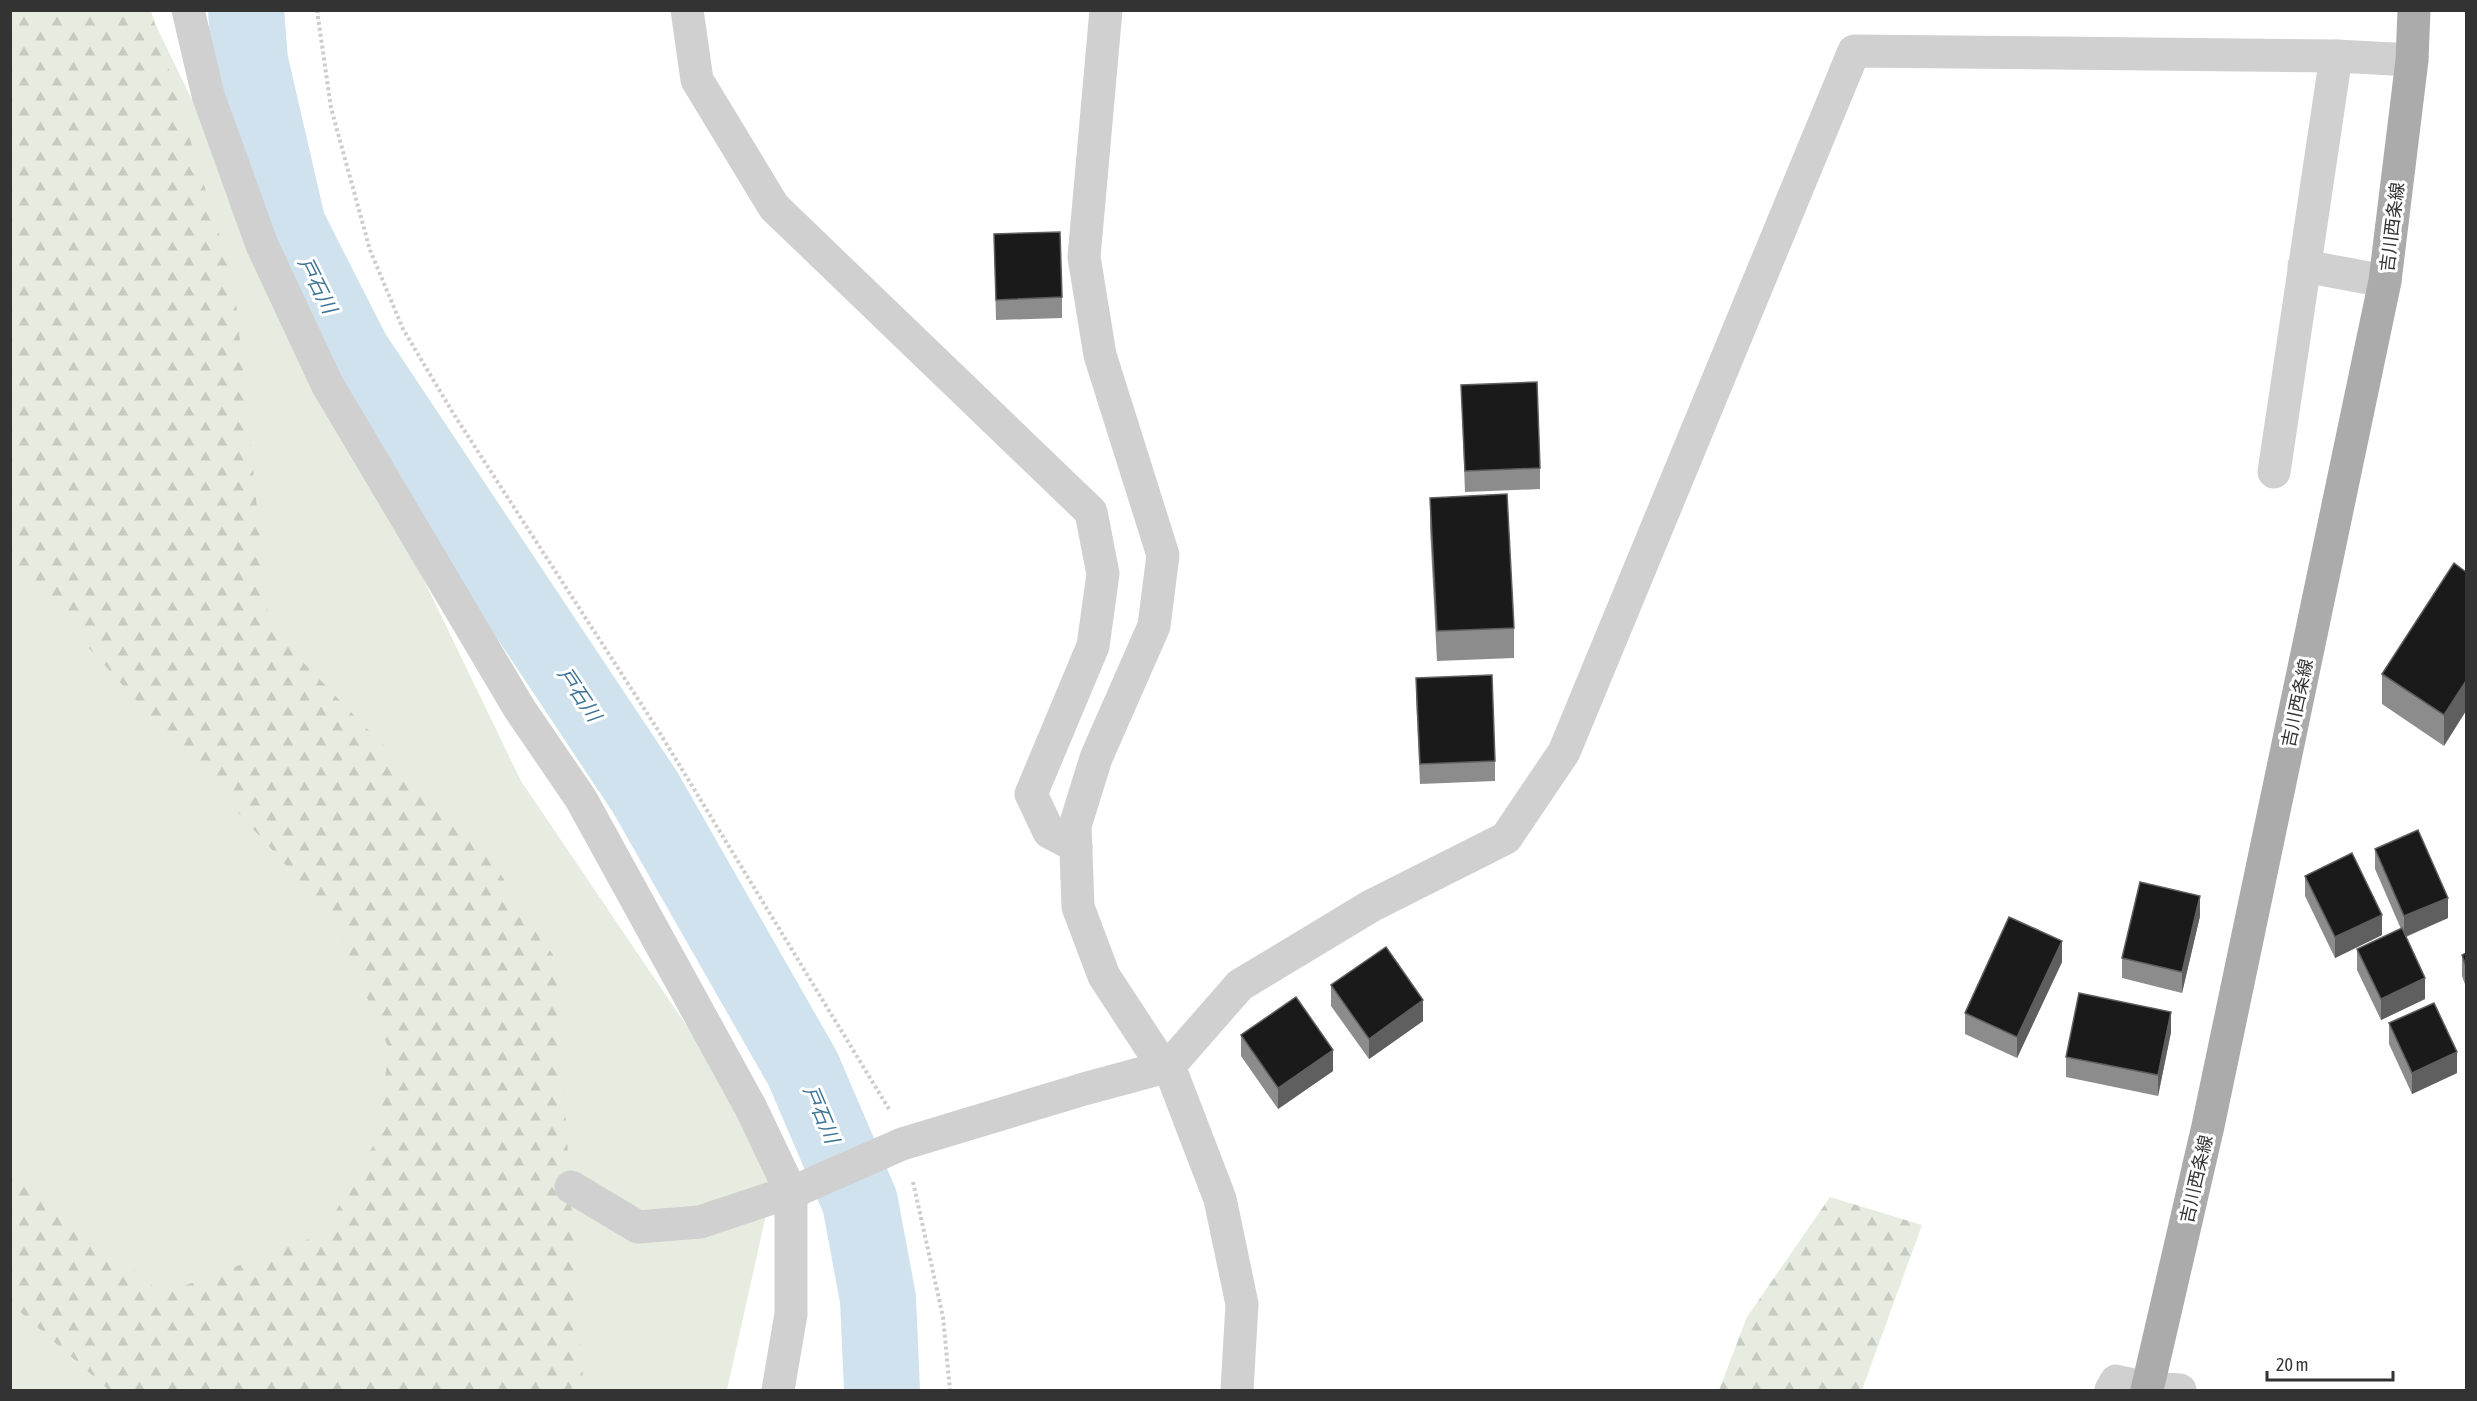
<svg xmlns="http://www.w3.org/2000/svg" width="2477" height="1401" font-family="'Asap Condensed','Noto Sans JP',sans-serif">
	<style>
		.green { fill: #e6ecdf }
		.forest { fill: url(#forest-firs) }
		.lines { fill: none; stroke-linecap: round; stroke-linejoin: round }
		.river { stroke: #cfe2ee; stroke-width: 76 }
		.path { stroke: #cdcdcd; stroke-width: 4; stroke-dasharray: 3 3; stroke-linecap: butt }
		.minor { stroke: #d0d0d0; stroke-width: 33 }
		.major { stroke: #ababab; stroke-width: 33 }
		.wall { fill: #8c8c8c }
		.shaded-wall { fill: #5f5f5f }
		.building { fill: #1a1a1a; stroke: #5f5f5f; stroke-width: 1.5 }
		.labels { text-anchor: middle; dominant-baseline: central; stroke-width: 6; stroke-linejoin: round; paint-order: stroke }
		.street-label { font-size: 18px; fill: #333; stroke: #fff }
		.water-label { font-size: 20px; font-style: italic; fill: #3f7597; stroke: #fff }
	</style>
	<defs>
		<pattern id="forest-firs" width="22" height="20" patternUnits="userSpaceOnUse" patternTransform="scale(1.5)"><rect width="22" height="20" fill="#e6ecdf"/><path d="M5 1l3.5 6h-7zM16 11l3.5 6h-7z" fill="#c6cbc0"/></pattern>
	</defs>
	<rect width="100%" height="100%" fill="#fff"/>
	<path class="green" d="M10,11H149L521,781L778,1161L727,1390H11Z"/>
	<g class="forest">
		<path d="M11,11H151L234,283L269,627L486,852L555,958L583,1380L570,1390H109L11,1304V1161L162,1294L323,1234L377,1139L389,1049L332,916L11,562Z"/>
		<path d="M1830,1197L1922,1225L1862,1390H1719L1747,1317Z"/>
	</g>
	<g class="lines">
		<path class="river" d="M246,10L250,61L288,226L352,352L645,792L803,1069L860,1202L878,1299L882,1390"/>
		<g class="path">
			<path d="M317,10L331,108L370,250L403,329L453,413L658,730L889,1109"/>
			<path d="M913,1182L943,1317L950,1390"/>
		</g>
		<g class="minor">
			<path d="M188,10L208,95L262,245L327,384L519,708L581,799L751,1108L791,1192V1314L778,1390"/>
			<path d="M687,10L697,80L774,207L1091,512L1103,574L1093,646L1031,794L1049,832L1076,846"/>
			<path d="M1106,10L1084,257L1100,355L1163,555L1154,626L1096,758L1075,826L1078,907L1104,976L1155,1054L1169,1066L1220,1199L1242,1304L1237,1390"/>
			<path d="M2304,266L2385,281"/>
			<path d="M2274,472L2336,56"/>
			<path d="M571,1187L638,1227L700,1222L802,1188L902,1144L1084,1089L1169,1066L1240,985L1371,906L1506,838L1564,752L1854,51L2336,56L2412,60"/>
			<path d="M2111,1390L2116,1381L2148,1388L2180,1390"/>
		</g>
		<path class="major" d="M2147,1390L2208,1126L2385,281L2412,60L2414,10"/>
	</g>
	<g class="wall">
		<path d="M994,234L1062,297V318L996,320Z"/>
		<path d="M1461,385L1540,468V489L1465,492Z"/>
		<path d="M1430,498L1514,628V658L1437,661L1430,528Z"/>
		<path d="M2454,563L2444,746L2382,704V674Z"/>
		<path d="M1416,678L1495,761V781L1420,784L1416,698Z"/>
		<path d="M2375,849L2448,918L2406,937L2425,999L2381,1020L2357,970V949L2401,929L2375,869Z"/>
		<path d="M2305,876L2382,935L2335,958L2305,896Z"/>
		<path d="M2200,916L2182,993L2122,978V958Z"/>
		<path d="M2466,953V987L2462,976V955Z"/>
		<path d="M2062,962L2017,1058L1965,1034V1013Z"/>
		<path d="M1331,985L1423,1021L1369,1059L1331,1006Z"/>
		<path d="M2389,1023L2457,1073L2412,1094L2389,1044Z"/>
		<path d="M2171,1032L2158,1096L2066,1077V1057Z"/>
		<path d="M1241,1035L1333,1071L1278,1109L1241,1056Z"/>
	</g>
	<g class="shaded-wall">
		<path d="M2466,681V711L2444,746V715Z"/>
		<path d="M2200,896V916L2182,993V972Z"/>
		<path d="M2448,898V918L2404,937V916Z"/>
		<path d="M2382,915V935L2335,958V937Z"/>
		<path d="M2062,941V962L2017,1058V1037Z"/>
		<path d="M2425,978V999L2381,1020V999Z"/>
		<path d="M1423,1000V1021L1369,1059V1039Z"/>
		<path d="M2171,1012V1032L2158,1096V1075Z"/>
		<path d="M1333,1050V1071L1278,1109V1088Z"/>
		<path d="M2457,1052V1073L2412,1094V1073Z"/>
	</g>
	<g class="building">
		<path d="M1060,232L1062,297L996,300L994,234Z"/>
		<path d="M1537,382L1540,468L1465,471L1461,385Z"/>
		<path d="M1507,494L1514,628L1437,631L1430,498Z"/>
		<path d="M2454,563L2466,572V681L2444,715L2382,674Z"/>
		<path d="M1492,675L1495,761L1420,764L1416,678Z"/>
		<path d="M2418,830L2448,898L2404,916L2375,849Z"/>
		<path d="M2352,853L2382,915L2335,937L2305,876Z"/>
		<path d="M2140,882L2200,896L2182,972L2122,958Z"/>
		<path d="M2009,917L2062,941L2017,1037L1965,1013Z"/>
		<path d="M2402,928L2425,978L2381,999L2357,949Z"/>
		<path d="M1386,947L1423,1000L1369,1039L1331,985Z"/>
		<path d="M2466,953V966L2462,955Z"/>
		<path d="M2079,993L2171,1012L2158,1075L2066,1057Z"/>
		<path d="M1296,997L1333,1050L1278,1088L1241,1035Z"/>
		<path d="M2434,1003L2457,1052L2412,1073L2389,1023Z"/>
	</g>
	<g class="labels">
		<g class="street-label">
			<text transform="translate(2392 227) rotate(-83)">吉川西条線</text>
			<text transform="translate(2297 703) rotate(-78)">吉川西条線</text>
			<text transform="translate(2196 1179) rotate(-77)">吉川西条線</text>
		</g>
		<g class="water-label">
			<text transform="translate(318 285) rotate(63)">戸石川</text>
			<text transform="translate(580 694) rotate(56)">戸石川</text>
			<text transform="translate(822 1114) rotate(67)">戸石川</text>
		</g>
	</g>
	<rect width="2477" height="1401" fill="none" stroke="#333333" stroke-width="24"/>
	<path d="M2267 1371v9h126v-9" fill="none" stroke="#333333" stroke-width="3"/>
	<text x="2276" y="1371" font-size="18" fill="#333333" stroke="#ffffff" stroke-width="4.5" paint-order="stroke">20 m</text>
</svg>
